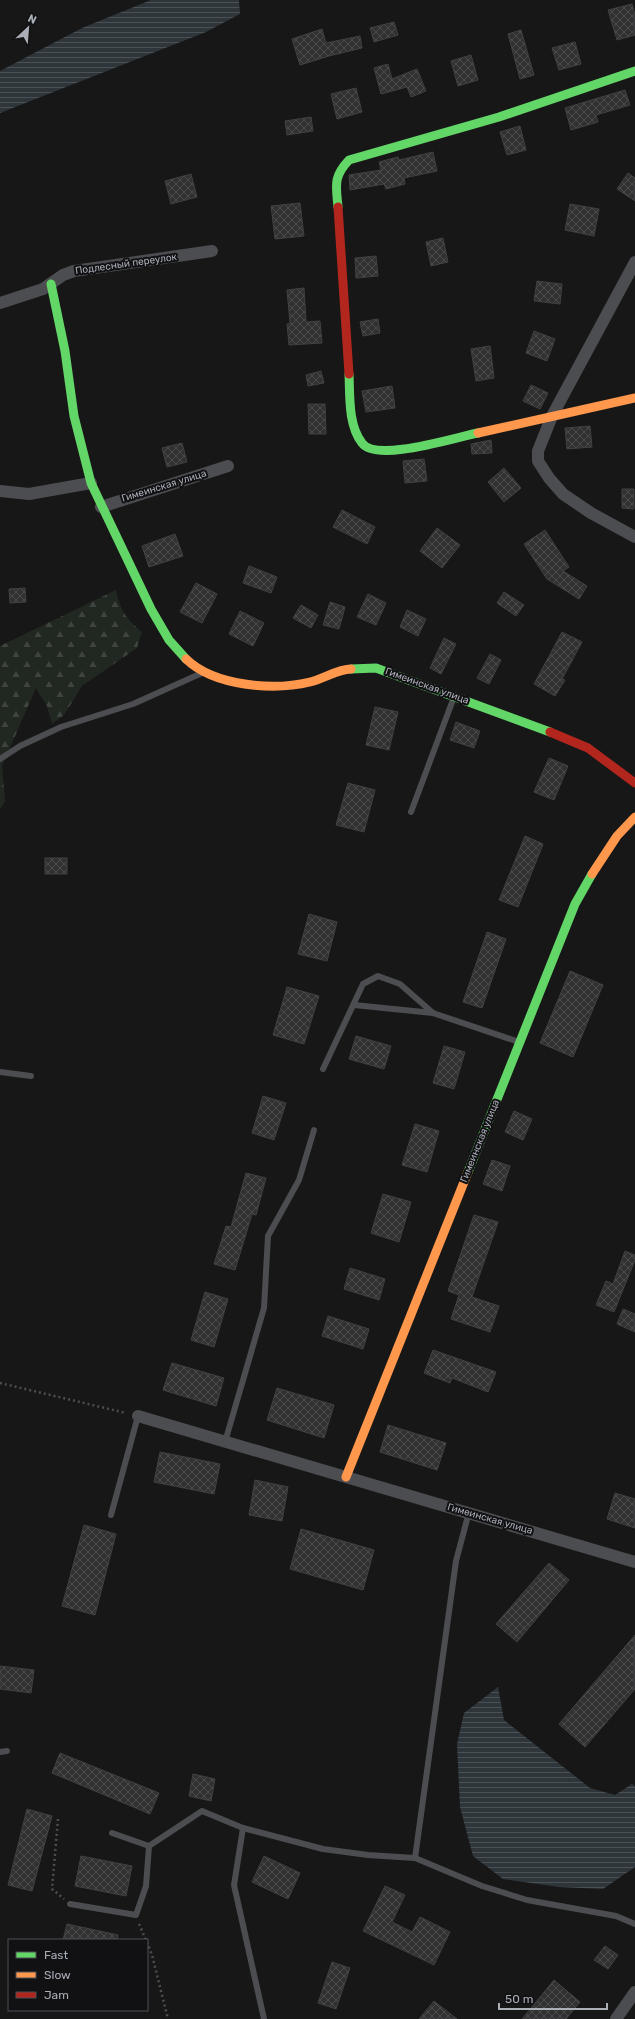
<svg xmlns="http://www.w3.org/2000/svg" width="635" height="2019" font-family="Rubik,sans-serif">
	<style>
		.forest { fill: url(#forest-firs) }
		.water { fill: url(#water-rules) }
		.building { fill: url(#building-cross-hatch); stroke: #404143 }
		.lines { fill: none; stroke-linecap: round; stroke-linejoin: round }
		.path { stroke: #4d4e50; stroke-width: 2.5; stroke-dasharray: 2 3; stroke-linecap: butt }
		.lane { stroke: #4c4d50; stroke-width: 6 }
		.street { stroke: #4c4d50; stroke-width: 12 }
		.fast { stroke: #63d668; stroke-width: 9 }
		.slow { stroke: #ff974d; stroke-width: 9 }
		.jam { stroke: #b3261e; stroke-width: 9 }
		.labels { text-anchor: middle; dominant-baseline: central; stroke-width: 4; stroke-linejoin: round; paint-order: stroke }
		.street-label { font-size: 10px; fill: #aaaeb6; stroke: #111113 }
	</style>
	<defs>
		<pattern id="forest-firs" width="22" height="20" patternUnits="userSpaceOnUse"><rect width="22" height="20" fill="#212721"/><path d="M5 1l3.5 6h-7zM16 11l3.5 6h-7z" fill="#3f443f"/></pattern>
		<pattern id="water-rules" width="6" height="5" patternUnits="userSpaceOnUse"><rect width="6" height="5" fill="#2f363b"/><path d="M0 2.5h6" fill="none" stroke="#4a5155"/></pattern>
		<pattern id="building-cross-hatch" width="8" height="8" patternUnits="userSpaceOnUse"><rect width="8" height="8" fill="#313132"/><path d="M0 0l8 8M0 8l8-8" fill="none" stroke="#4c4c4d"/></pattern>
	</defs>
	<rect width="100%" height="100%" fill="#171717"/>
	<path class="forest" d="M116,590C120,610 126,619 142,632L137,648L82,686L64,715L52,724L47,706L36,688L2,766L5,801L0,809V646Z"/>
	<g class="water">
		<path d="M151,0H239L240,14L206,32L0,113V71L82,28Z"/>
		<path d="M498,1687L504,1720L590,1788L615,1795L632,1784L635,1786V1867L603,1889L559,1887L503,1879L473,1856L460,1807L457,1744L464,1713Z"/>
	</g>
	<g class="building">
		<path d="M632,4L635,15V35L617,40L608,10Z"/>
		<path d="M394,22L398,35L374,42L370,28Z"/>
		<path d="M322,29L326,43L360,36L362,48L329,56L300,65L292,39Z"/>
		<path d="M521,30L534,75L520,79L508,34Z"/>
		<path d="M575,42L581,64L559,70L552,48Z"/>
		<path d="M471,55L478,80L458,86L451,61Z"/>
		<path d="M388,64L392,79L417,69L426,91L411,97L407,87L381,94L374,68Z"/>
		<path d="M356,88L362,112L337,119L331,94Z"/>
		<path d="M625,90L630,105L596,115L598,122L571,130L565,108Z"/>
		<path d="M311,117L313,131L287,135L285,121Z"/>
		<path d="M520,126L526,150L507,155L500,132Z"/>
		<path d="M433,152L437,171L404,178L405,184L386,189L384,184L350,190L349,175L381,170L379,162L398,157L399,160Z"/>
		<path d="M628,173L635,178V201L617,189Z"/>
		<path d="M191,174L197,197L171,204L165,181Z"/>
		<path d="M300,203L304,236L275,239L271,206Z"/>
		<path d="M570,204L599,209L594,236L565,230Z"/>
		<path d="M443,238L448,262L431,266L426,242Z"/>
		<path d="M376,256L378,276L356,278L355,258Z"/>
		<path d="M537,281L562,284L560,304L534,301Z"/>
		<path d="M304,288L306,322L320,321L322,343L289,345L287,324L290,323L287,290Z"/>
		<path d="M378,319L380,333L363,336L360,322Z"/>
		<path d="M534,331L555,339L547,361L526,353Z"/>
		<path d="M490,346L494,378L476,381L471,349Z"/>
		<path d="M321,371L324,383L308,386L306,375Z"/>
		<path d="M531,385L548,393L540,409L523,401Z"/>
		<path d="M392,386L395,408L366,412L362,391Z"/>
		<path d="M308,404H325L326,434H309Z"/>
		<path d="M590,426L592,447L567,449L565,428Z"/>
		<path d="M491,440L492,453L472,454L471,444Z"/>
		<path d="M182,443L187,462L167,467L162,448Z"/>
		<path d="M424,459L427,481L405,483L403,461Z"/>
		<path d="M504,468L521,488L504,502L488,482Z"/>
		<path d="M622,489H634V509L622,508Z"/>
		<path d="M342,510L375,527L367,544L333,527Z"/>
		<path d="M437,528L460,545L442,568L420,551Z"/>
		<path d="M545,530L569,567L563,571L587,586L579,599L547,579L524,544Z"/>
		<path d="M175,534L183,556L149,567L142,546Z"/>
		<path d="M249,566L277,577L271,593L243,583Z"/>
		<path d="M196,583L217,594L202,623L180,612Z"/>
		<path d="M25,588L26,602L10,603L9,589Z"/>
		<path d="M504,592L524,605L516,616L497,603Z"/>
		<path d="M368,594L386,603L376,625L357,617Z"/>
		<path d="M330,602L345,607L339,629L323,625Z"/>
		<path d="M301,605L318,615L311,628L293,618Z"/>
		<path d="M407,610L426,619L418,636L400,627Z"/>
		<path d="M240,611L264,623L253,646L229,634Z"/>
		<path d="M562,632L582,642L562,679L565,680L555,696L534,684Z"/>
		<path d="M444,638L456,644L441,674L430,668Z"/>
		<path d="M490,654L501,660L489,684L477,678Z"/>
		<path d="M375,707L398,712L389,750L366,745Z"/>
		<path d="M456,722L480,731L474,748L450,740Z"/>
		<path d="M549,758L568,766L554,800L534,792Z"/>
		<path d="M348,783L375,790L364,832L336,825Z"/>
		<path d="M525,836L543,844L518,907L499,900Z"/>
		<rect x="45" y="858" width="22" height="16"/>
		<path d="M309,914L337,922L327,961L298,954Z"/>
		<path d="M487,932L506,939L482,1008L463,1002Z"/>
		<path d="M570,971L603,985L573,1057L540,1043Z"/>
		<path d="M287,987L319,996L304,1044L273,1035Z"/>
		<path d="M356,1036L391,1046L384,1069L349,1059Z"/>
		<path d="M444,1046L465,1052L454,1089L433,1083Z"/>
		<path d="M263,1096L286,1103L274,1140L252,1133Z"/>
		<path d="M514,1111L532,1119L523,1140L505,1132Z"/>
		<path d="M415,1124L439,1131L427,1172L402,1165Z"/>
		<path d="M492,1160L510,1166L502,1191L483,1184Z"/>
		<path d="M246,1173L266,1178L256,1215L252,1214L235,1270L214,1264L226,1226L231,1227Z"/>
		<path d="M383,1194L411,1202L399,1242L371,1233Z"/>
		<path d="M474,1215L498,1222L472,1297L499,1306L490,1332L451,1319L459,1295L448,1291Z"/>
		<path d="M625,1251L635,1255V1260L614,1312L596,1305L606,1281L613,1284Z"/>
		<path d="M350,1268L385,1279L379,1300L344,1289Z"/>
		<path d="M205,1292L228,1299L214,1347L191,1340Z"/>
		<path d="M623,1309L635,1314V1332L617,1324Z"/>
		<path d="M328,1316L369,1329L363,1349L322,1336Z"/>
		<path d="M433,1350L496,1372L488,1392L452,1378L450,1383L424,1373Z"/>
		<path d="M172,1363L224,1378L216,1406L163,1390Z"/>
		<path d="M277,1388L334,1405L324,1438L267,1420Z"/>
		<path d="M388,1425L446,1443L437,1470L380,1452Z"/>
		<path d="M160,1452L220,1464L214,1494L154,1482Z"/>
		<path d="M255,1480L288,1487L282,1521L249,1515Z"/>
		<path d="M615,1493L635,1499V1528L607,1519Z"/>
		<path d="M84,1525L116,1534L95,1615L62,1606Z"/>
		<path d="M301,1529L374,1550L363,1590L290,1569Z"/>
		<path d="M549,1563L569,1580L517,1642L496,1624Z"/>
		<path d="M635,1635V1689L585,1747L559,1724Z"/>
		<path d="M0,1666L34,1670L31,1693L0,1689Z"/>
		<path d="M60,1753L159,1793L150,1814L52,1773Z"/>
		<path d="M193,1774L215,1779L211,1801L189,1796Z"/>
		<path d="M27,1809L52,1816L32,1891L8,1885Z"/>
		<path d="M81,1856L132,1866L126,1896L75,1886Z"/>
		<path d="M264,1856L300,1873L288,1899L252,1882Z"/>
		<path d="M385,1886L405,1895L392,1922L412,1932L420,1917L450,1932L434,1965L363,1931Z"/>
		<path d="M67,1924L118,1935L117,1940H63Z"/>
		<path d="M605,1946L618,1955L608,1969L594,1960Z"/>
		<path d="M332,1962L350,1968L336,2009L318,2003Z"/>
		<path d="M554,1980L580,2002L566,2019H522Z"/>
		<path d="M434,2001L457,2019H419Z"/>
	</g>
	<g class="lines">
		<g class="path">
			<path d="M0,1383L126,1413"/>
			<path d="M58,1819L52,1889L64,1899"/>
			<path d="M139,1924L146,1940"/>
			<path d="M147,1942L152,1955L168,2019"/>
		</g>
		<g class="lane">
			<path d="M0,759L20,746L61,727L133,704L202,673"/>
			<path d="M411,812L454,697"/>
			<path d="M354,1005L433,1013L519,1042"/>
			<path d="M323,1069L363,984L378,976L400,984L433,1013"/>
			<path d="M0,1072L31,1076"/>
			<path d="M225,1442L264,1308L268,1236L299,1180L314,1130"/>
			<path d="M111,1515L138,1416"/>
			<path d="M0,1752L7,1751"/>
			<path d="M243,1828L234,1885L264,2019"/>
			<path d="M112,1833L149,1846"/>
			<path d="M415,1858L456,1561L469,1512"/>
			<path d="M70,1904L136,1915L146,1886L149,1846L202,1811L243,1828L323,1849L368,1855L415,1858L482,1886L527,1900L616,1916L635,1924"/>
		</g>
		<g class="street">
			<path d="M635,262L552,416L538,451V461L549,478L563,494L591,513L635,537"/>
			<path d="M0,303L43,289L63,275L74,271L212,251"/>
			<path d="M0,491L29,494L91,483"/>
			<path d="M101,507L228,466"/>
			<path d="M138,1416L635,1562"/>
			<path d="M616,2019L635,1992"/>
		</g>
		<g class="fast">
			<path d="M338,207C336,185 333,177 349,160L499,117L635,71"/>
			<path d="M51,284L65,351L74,416L91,483L151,609L169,640L186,659"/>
			<path d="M349,374C350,396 348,425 362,443C376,463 456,437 478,433"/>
			<path d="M351,669L376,668L550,732"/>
			<path d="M468,1172L575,904L592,874"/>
		</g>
		<g class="slow">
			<path d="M478,433L635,398"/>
			<path d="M186,659C214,686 273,691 310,682C323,679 338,669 351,669"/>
			<path d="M592,874L617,836L635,817"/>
			<path d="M346,1477L468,1172"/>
		</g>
		<g class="jam">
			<path d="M338,207L349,374"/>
			<path d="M550,732L588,748L635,783"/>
		</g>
	</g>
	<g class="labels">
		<g class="street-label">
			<text transform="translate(126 264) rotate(-8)">Подлесный переулок</text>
			<text transform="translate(164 486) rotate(-17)">Гимеинская улица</text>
			<text transform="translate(427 686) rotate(20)">Гимеинская улица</text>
			<text transform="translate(480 1141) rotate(-68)">Гимеинская улица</text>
			<text transform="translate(490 1519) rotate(16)">Гимеинская улица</text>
		</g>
	</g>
	<rect x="8" y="1939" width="140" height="72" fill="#111113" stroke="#4e5054"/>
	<rect x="16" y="1952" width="20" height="6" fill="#63d668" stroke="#4e5054"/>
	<text x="44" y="1959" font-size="12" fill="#aaaeb6">Fast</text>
	<rect x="16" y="1972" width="20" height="6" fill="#ff974d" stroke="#4e5054"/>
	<text x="44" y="1979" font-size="12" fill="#aaaeb6">Slow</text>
	<rect x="16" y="1992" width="20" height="6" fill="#b3261e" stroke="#4e5054"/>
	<text x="44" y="1999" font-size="12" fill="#aaaeb6">Jam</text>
	<g transform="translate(28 28) rotate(26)" stroke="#111113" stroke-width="3" paint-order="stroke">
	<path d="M0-3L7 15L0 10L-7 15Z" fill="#aaaeb6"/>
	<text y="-6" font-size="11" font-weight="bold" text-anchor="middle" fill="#aaaeb6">N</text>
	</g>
	<path d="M499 2003v6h108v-6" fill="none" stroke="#aaaeb6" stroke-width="2"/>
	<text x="505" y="2003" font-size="12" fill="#aaaeb6" stroke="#111113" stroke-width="3" paint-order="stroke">50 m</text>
</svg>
